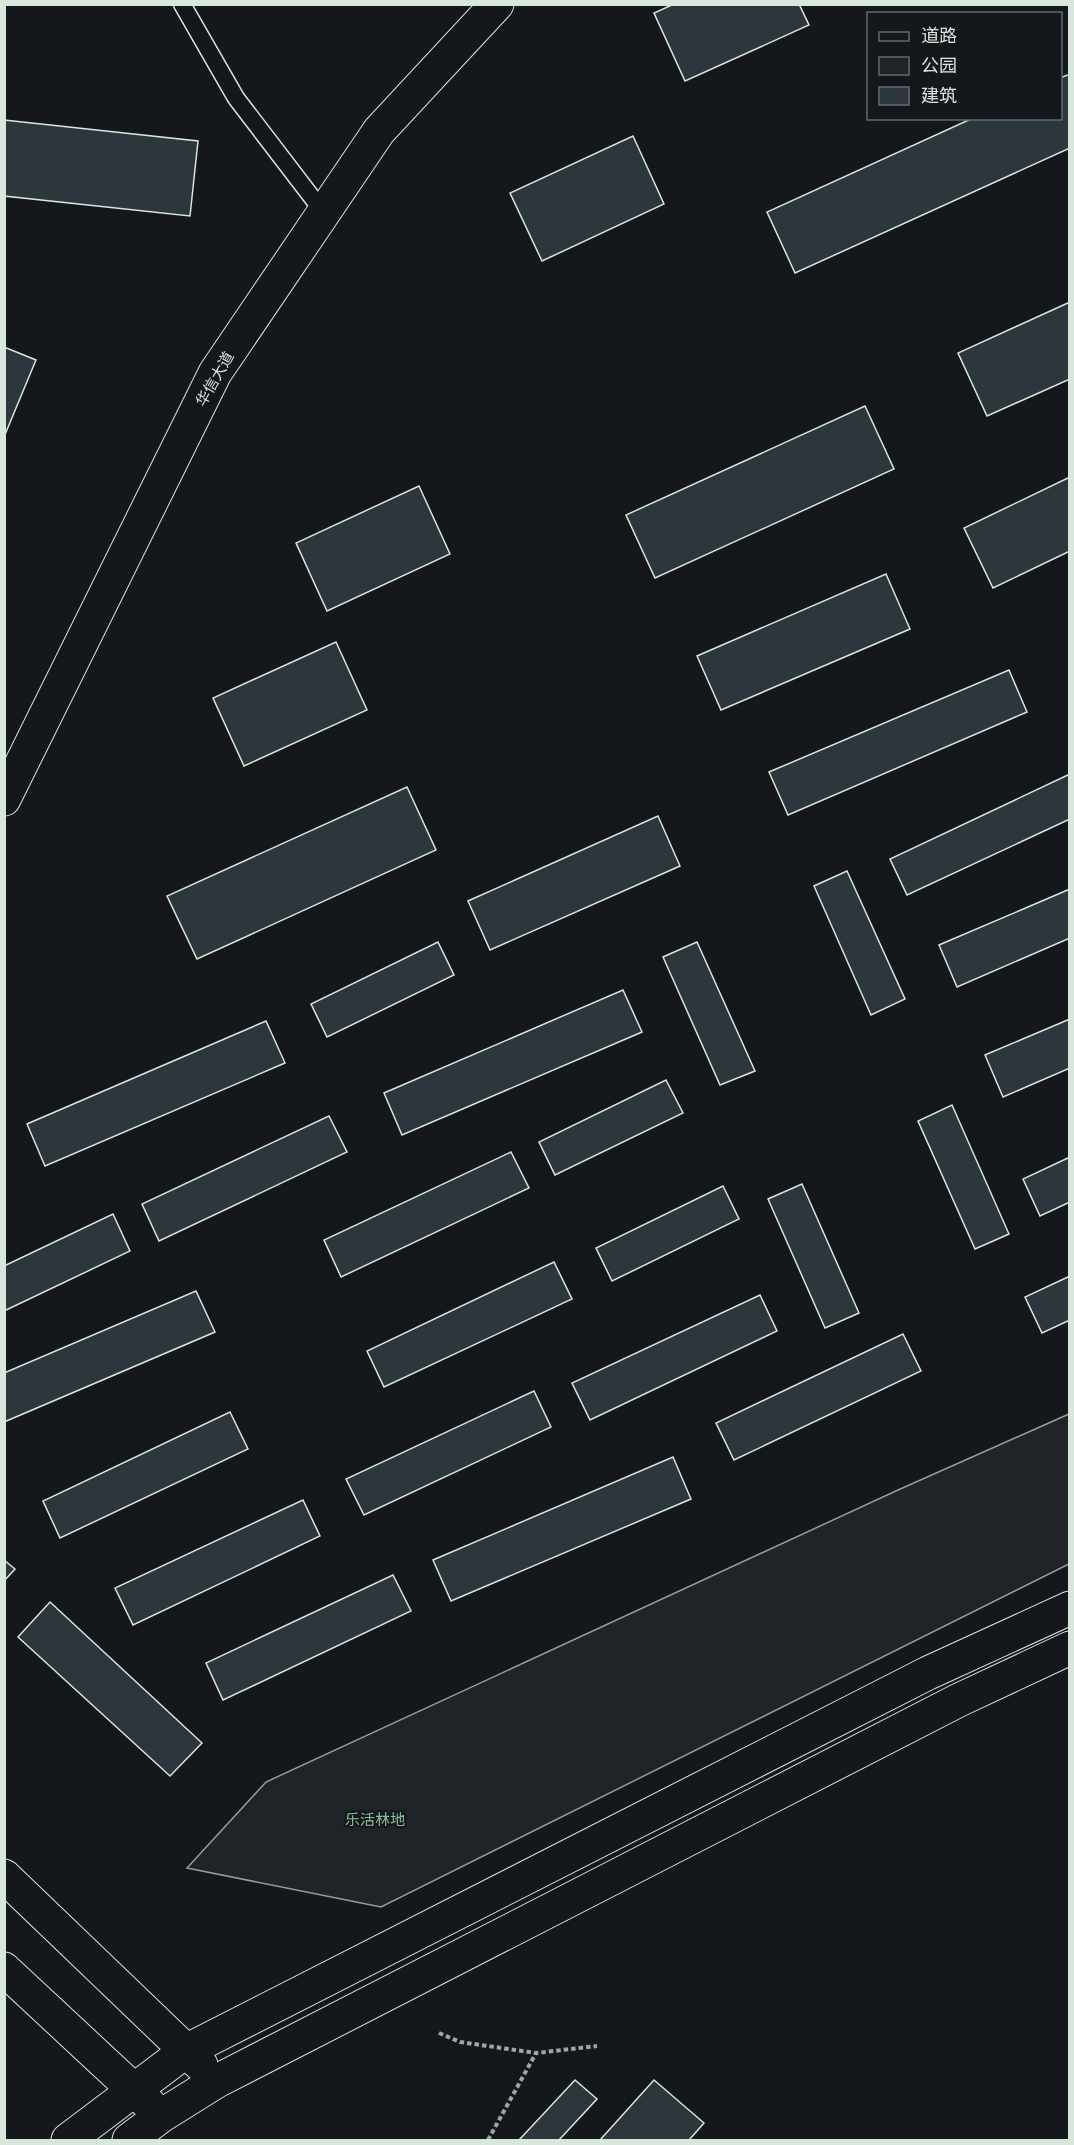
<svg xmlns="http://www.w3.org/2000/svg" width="1074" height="2145" font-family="Figtree,'Noto Sans SC',sans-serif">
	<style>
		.green { fill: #202428; stroke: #939e99; stroke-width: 1.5 }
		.building { fill: #2c363c; stroke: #d8e6dc; stroke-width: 1.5 }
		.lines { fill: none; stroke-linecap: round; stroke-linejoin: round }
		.service-casing { stroke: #d8e6dc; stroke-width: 19 }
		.tertiary-casing { stroke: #d8e6dc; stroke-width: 35 }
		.path { stroke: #9da8a2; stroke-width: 4; stroke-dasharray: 4.5 3; stroke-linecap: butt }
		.service { stroke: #14181c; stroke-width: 16 }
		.tertiary { stroke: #14181c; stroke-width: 33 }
		.labels { text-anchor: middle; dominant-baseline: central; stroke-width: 4.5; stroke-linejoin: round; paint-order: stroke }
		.street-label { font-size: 15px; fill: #d8e6dc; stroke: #14181c }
		.park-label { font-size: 15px; fill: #8ac095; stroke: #14181c }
	</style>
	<rect width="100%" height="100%" fill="#14181c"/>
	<path class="green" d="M1069,1414V1564L381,1907L187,1868L266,1782L898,1490Z"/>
	<g class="building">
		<path d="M674,4H799L809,25L685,81L654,13Z"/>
		<path d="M1070,74V148L795,273L767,212L973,118H1060V78Z"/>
		<path d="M4,120L198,141L190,216L4,196Z"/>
		<path d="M633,136L664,204L542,261L510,193Z"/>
		<path d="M1070,302V379L987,416L958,353Z"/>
		<path d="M4,347L36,360L4,437Z"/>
		<path d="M865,406L894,469L655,578L626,515Z"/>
		<path d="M1070,477V551L993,588L964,528Z"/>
		<path d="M419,486L450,554L327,611L296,543Z"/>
		<path d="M886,574L910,629L721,710L697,656Z"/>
		<path d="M336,642L367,710L244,766L213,698Z"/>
		<path d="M1009,670L1027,712L788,815L769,772Z"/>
		<path d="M1070,774V819L907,895L890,859Z"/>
		<path d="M407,787L436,850L197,959L167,896Z"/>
		<path d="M658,816L680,866L490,950L468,901Z"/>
		<path d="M847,871L905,999L871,1015L814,886Z"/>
		<path d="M1070,889V938L957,987L939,945Z"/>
		<path d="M438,942L454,975L327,1037L311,1004Z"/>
		<path d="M697,942L755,1071L720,1085L663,957Z"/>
		<path d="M623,990L642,1032L402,1135L384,1093Z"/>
		<path d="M1070,1019V1068L1003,1097L985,1055Z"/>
		<path d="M266,1021L285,1063L45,1166L27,1124Z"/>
		<path d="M666,1080L683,1113L555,1175L539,1142Z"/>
		<path d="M952,1105L1009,1234L975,1249L918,1121Z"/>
		<path d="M329,1116L347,1152L159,1241L142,1204Z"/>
		<path d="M511,1152L529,1188L341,1277L324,1240Z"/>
		<path d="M1070,1157V1202L1040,1216L1023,1179Z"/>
		<path d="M802,1184L859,1313L825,1328L768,1199Z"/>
		<path d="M723,1186L739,1219L612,1281L596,1248Z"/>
		<path d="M113,1214L130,1251L4,1311V1266Z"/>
		<path d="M554,1262L572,1299L384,1387L367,1351Z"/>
		<path d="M1070,1276V1320L1042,1333L1025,1297Z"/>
		<path d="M196,1291L215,1332L4,1422V1373Z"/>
		<path d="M760,1295L777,1331L590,1420L572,1383Z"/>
		<path d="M903,1334L921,1371L734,1460L716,1423Z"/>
		<path d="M534,1391L551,1427L364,1515L346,1479Z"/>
		<path d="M230,1412L248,1449L60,1538L43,1501Z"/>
		<path d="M673,1457L691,1499L451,1601L433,1560Z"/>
		<path d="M303,1500L320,1536L133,1625L115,1588Z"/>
		<path d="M4,1560L15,1569L4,1581Z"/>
		<path d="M393,1575L411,1611L223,1700L206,1663Z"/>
		<path d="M50,1602L202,1743L170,1776L18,1637Z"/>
		<path d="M575,2080L597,2099L559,2140H519Z"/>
		<path d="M654,2080L704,2123L689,2140H600Z"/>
	</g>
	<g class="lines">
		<defs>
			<path id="service" d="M182,4L236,98L324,213"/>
			<g id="tertiary">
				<path d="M4,799L215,373L379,131L497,4"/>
				<path d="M4,1876L201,2065"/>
				<path d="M4,1969L150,2105"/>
				<path d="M68,2140L186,2051L928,1673L1070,1608"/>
				<path d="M129,2140L161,2116L217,2081L959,1700L1070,1648"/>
			</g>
		</defs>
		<use href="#service" class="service-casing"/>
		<use href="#tertiary" class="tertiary-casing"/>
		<g class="path">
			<path d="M439,2033L460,2042L536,2053L597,2046"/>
			<path d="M488,2140L536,2053"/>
		</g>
		<use href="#service" class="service"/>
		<use href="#tertiary" class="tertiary"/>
	</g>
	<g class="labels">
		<g class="street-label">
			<text transform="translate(215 379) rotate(-60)">华信大道</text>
		</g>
		<g class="park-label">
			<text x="375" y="1820">乐活林地</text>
		</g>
	</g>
	<rect width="1074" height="2145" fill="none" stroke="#d8e6dc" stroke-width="12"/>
	<rect x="867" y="12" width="195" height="108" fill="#14181c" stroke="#626a69" stroke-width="1.5"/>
	<rect x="879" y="32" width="30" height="9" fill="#14181c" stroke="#626a69" stroke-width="1.5"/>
	<text x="921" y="42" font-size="18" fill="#d8e6dc">道路</text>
	<rect x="879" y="57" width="30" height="18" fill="#202428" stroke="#626a69" stroke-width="1.5"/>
	<text x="921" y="72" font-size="18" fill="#d8e6dc">公园</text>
	<rect x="879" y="87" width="30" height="18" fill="#2c363c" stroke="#626a69" stroke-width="1.5"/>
	<text x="921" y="102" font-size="18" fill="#d8e6dc">建筑</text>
</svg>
